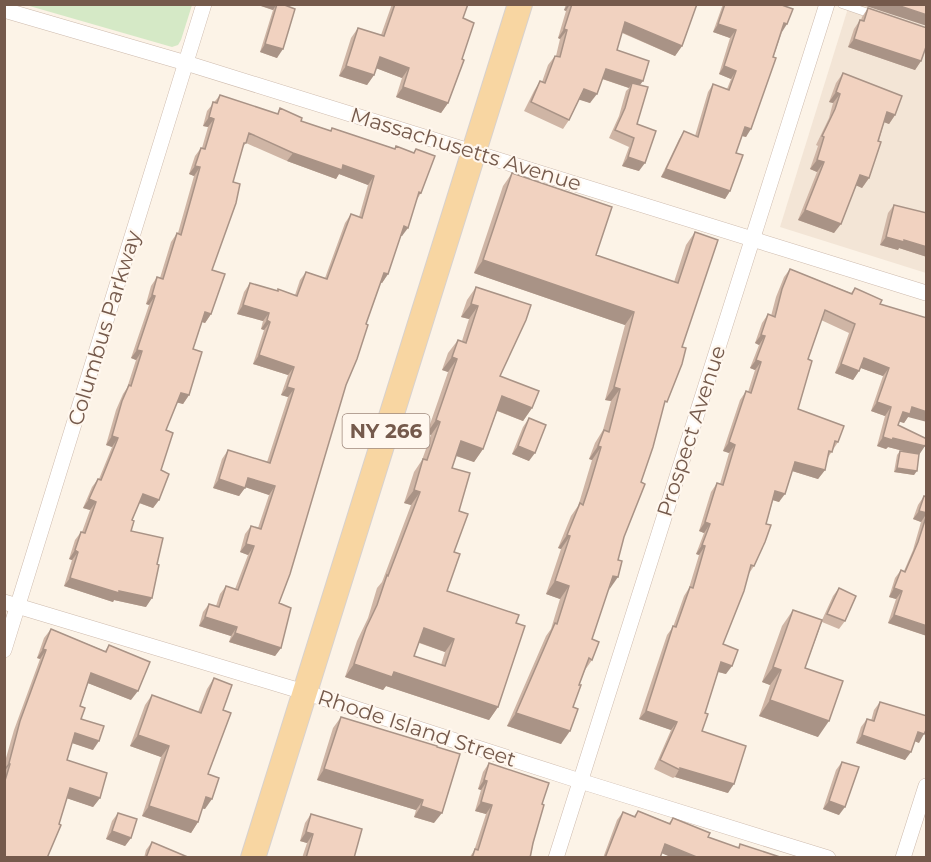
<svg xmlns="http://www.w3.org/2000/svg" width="931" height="862" font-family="Montserrat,sans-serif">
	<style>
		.residential { fill: #f3e5d6 }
		.green { fill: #d5e9c6 }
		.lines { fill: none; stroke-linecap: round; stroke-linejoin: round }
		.service-casing { stroke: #cebbae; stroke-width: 9 }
		.minor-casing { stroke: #cebbae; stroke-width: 16 }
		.primary-casing { stroke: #d8d1cd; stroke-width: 26 }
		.service { stroke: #fff; stroke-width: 8 }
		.minor { stroke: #fff; stroke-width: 15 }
		.primary { stroke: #f8d6a2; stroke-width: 24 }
		.wall { fill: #cfb5a5; fill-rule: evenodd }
		.shaded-wall { fill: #a99386 }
		.building { fill: #f1d2c0; stroke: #a99386; stroke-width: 1.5; fill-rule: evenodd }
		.labels { text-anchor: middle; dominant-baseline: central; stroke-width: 4.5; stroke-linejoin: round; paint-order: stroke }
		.shield { fill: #fff7ee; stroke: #9e897d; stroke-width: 1.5 }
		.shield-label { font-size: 20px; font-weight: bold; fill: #755a4c }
		.street-label { font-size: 21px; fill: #755a4c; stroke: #fff7ee }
	</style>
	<rect width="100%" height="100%" fill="#fcf3e7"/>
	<path class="residential" d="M849,5H926V273L780,227Z"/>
	<path class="green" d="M26,5L192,4V5L181,40L178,45L172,47Z"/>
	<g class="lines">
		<defs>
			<path id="service" d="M842,4L874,15"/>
			<g id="minor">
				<path d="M4,10L186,63L926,293"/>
				<path d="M4,602L304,692L580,781L828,858"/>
				<path d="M4,650L204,4"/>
				<path d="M556,858L827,4"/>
				<path d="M903,858L926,786"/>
			</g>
			<path id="primary" d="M253,858L520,4"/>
		</defs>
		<use href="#service" class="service-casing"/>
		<use href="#minor" class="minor-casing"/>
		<use href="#primary" class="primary-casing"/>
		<use href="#service" class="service"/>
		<use href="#minor" class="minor"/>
		<use href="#primary" class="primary"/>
	</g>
	<g class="wall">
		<path d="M255,4H290L289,7L277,58L260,52L273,10Z"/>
		<path d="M392,4H468L463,18L462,59L448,103L441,113L396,97L402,78L376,68L374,75L367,85L339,76L351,38L358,28L381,35Z"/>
		<path d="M566,4H697L682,46L675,56L622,33L617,50L640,85L637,124L639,171L622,166L629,147L609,138L619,116L626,91L629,88L602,79L590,103L579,99L569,120L563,129L524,111L534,91L540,81L542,82L548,65L555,56H556L560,39L558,38L566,11L564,10Z"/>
		<path d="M723,4H779L782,32L746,137L742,136L736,153L730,191L725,199L661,177L679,139L684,131L695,136L708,92L713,84L727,89L731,79L719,74L730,38L713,32Z"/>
		<path d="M868,8L921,61L915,70L848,47L854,29L860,20H861L862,17Z"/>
		<path d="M843,73L895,115L889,124L884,122L869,178L862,188L856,185L834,233L798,220L817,172L810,169L818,146L816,145L829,118L833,103L829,102L836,83Z"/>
		<path d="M220,95L277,114L280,108L301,121L330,131L332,128L395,149L396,146L413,153L416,149L421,193L416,201L402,236H400L388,274L382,283L381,282L366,324L346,385L279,603L281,648L275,656L229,642L231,636L199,626L203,612L209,604L216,606L220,594L226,586L235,589L248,555L240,552L245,534L251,526L258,528L269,495L245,487L239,496L213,488L222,459L228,450L267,462L288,397L281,395L288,375L253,364L264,330L261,329L263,321L237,314L244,292L250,283L277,291L278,289L295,295L300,280L306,272L325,278L345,223L351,214L359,217L368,185L339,174L336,179L287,161L246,143L242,148L233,182L212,270L211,314L205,323L202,322L193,349L189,395L183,404L177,402L166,430L161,470L159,500L153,508L139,503L132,520L131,531L146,607L114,600L113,602L64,586L72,560L69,559L75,540L81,532H82L90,510L83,508L92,487L98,479H99L112,447L106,445L116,410L123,394L127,388L136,360L131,358L149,305L146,304L151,286L157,277L160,278L171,242L177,233H178L194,176L189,174L195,156L201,148H202L208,127L203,126L207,111Z"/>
		<path d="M512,173L596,255L674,282L686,245L695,232L663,407L608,590L592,639V660L585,670L579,685L561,744L507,726L546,636L551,629L560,599L546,594L561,549L558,548L571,516L578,506L580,500L592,460L589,459L595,443L603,430L611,401L605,400L625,325L474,273L503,186Z"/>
		<path d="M894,205L925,213L927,209V257L899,248L898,250L880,245L888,213Z"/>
		<path d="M790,269L851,293L855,288L880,304L908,417L904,423L899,421L898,425L919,454L914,475L894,472L897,455L900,451L907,452L888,447L886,449L877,446L885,416L871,411L883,376L861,368L853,380L835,373L849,333L821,320L808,359L798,409L838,442L827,459L825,470L818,479L792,471L779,502L773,500L754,566L748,575L723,644L726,674L718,672L705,713L702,731L728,793L675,777L673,778L654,769L671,730L639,719L667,635L673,627L684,596L689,588L699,555L696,554L704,533L699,531L711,492L717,483L720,484L729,453L723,451L740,400L746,391L748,392L755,370L750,368L759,345L755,343L762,323L768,314L771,316L776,297L784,277Z"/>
		<path d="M476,287L500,376L532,408L523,421L497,411L483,449L474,462L456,456L452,468L459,511L454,552L447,591L516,623L498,707L489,720L386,686L383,690L345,677L357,641L368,618L377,588L382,582L411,505L404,503L414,472L422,460L431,435L427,433L448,372L442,370L448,353L458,340L462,341L469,319L461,317L467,300ZM419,643L445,652L441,665L414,656Z"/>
		<path d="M529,418V461L512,454L523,427Z"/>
		<path d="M924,496L927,497V636L888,623L896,599L889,597L895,578L901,570L904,571L913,550L921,522L913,519L918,505Z"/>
		<path d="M839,588L845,621L839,629L822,622L805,668L818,737L759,716L770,685L762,682L782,626L793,610L822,620L833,596Z"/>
		<path d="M51,629L105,651L109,645L131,700L88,683L80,706L81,719L93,750L72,743L67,760L100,798L93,807L67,798L4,858V765L14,730L40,659L37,658L44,638Z"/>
		<path d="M214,678L223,710L208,774L205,809H202L198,822L191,833L142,816L161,757L130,746L145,705L152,695L198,712L207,689Z"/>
		<path d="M880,702L919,743L915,741L905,760L856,743L861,727L867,719L871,721L874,710Z"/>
		<path d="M341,717L437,746L434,823L414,817L416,810L317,780L333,728Z"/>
		<path d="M842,762L839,815L823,809L836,770Z"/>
		<path d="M489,763L542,804L530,858H469L474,851L486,814L475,811L481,790L478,789L483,772Z"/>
		<path d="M638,811L669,823L673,818L708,837L738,848L740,844L783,858H673L662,853L660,858H603L617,820L623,812L634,816Z"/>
		<path d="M118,813L131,838L125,846L106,839L112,821Z"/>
		<path d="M311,814L354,858H302L307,843L300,841L305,823Z"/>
		<path d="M152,842L190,858H144L146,850Z"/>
	</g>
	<g class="shaded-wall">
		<path d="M255,4H277L273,10Z"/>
		<path d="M568,4H570L566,11L564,10Z"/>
		<path d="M866,4H894L927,15V26L866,6Z"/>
		<path d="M625,22L682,46L675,56L619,31Z"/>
		<path d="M784,23L787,24L782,32L778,31Z"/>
		<path d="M718,24L736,30L730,38L713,32Z"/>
		<path d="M564,29L567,30L560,39L558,38Z"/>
		<path d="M854,39L921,61L915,70L848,47Z"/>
		<path d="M265,44L283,49L277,58L260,52Z"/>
		<path d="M380,57L409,68L402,78L373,67Z"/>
		<path d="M346,66L374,75L367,85L339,76Z"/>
		<path d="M724,66L736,71L731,79L719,74Z"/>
		<path d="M606,69L643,81L636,90L632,83L629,88L600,78Z"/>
		<path d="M403,87L448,103L441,113L396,97Z"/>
		<path d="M584,89L597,94L590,103L577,99Z"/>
		<path d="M836,92L840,94L833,103L829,102Z"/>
		<path d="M887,112L895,115L889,124L881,121Z"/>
		<path d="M209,117L214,119L208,127L203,126Z"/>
		<path d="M745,127L751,129L746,137L739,135Z"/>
		<path d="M293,153L343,165L374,176L368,185L339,174L336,179L287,161Z"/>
		<path d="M628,157L645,163L639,171L622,166Z"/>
		<path d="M817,160L824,162L817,172L810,169Z"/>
		<path d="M195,166L200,167L194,176L189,174Z"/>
		<path d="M666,169L730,191L725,199L661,177Z"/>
		<path d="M860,175L869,178L862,188L853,184Z"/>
		<path d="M805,210L841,224L834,233L798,220Z"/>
		<path d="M404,226L408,228L402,236L398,235Z"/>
		<path d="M886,237L904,240L927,247V257L899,248L898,250L880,245Z"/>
		<path d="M483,260L634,312L625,325L474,273Z"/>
		<path d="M384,273L388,274L382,283L378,282Z"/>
		<path d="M152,295L155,296L149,305L146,304Z"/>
		<path d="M471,304L478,306L469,319L461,317Z"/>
		<path d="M243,305L269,313L263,321L237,314Z"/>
		<path d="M205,312L211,314L205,323L199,321Z"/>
		<path d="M267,320L270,322L264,330L261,329Z"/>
		<path d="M761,335L765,336L759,345L755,343Z"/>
		<path d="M137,350L142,351L136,360L131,358Z"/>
		<path d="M259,355L294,367L288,375L253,364Z"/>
		<path d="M452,357L457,359L448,372L442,370Z"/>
		<path d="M864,358L889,368L883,376L858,367Z"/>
		<path d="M756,360L761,362L755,370L750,368Z"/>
		<path d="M841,364L859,371L853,380L835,373Z"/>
		<path d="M287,387L294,389L288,397L281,395Z"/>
		<path d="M614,387L620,389L611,401L605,400Z"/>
		<path d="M181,393L189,395L183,404L175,402Z"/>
		<path d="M502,396L532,408L523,421L493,409Z"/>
		<path d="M877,402L891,407L885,416L871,411Z"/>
		<path d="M912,407L927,412V422L908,417L904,423L897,421L903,412Z"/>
		<path d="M436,420L440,422L431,435L427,433Z"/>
		<path d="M112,436L118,438L112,447L106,445Z"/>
		<path d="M883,437L893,438L925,446L919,455L888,447L886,449L877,446Z"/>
		<path d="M461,441L483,449L474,462L451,454Z"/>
		<path d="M729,442L735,445L729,453L723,451Z"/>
		<path d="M518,446L535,453L529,461L512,454Z"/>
		<path d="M598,446L601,447L592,460L589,459Z"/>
		<path d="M795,462L825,470L818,479L789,470Z"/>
		<path d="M897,468L917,471L914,475L894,472Z"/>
		<path d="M248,478L275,486L269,495L242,486Z"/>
		<path d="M219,479L245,488L239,496L213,488Z"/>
		<path d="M414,490L420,492L411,505L404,503Z"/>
		<path d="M775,491L785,494L779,502L769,499Z"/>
		<path d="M143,494L159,500L153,508L137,502Z"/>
		<path d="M89,499L96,502L90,510L83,508Z"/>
		<path d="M919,511L927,513L921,522L913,519Z"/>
		<path d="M705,522L710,524L704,533L699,531Z"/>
		<path d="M567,535L570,536L561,549L558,548Z"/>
		<path d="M246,544L254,546L248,555L240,552Z"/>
		<path d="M702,545L705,546L699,555L696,554Z"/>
		<path d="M75,550L78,552L72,560L69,559Z"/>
		<path d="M613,576L618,577L609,590Z"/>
		<path d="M70,578L152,598L146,607L114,600L113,602L64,586Z"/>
		<path d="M555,581L569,586L560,599L546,594Z"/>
		<path d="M894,588L902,591L896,599L889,597Z"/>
		<path d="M894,615L927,626V636L888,623Z"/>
		<path d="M205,617L237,627L231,636L199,626Z"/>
		<path d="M424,628L454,639L445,652L415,641Z"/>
		<path d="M235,633L281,648L275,656L229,642Z"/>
		<path d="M43,649L46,650L40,659L37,658Z"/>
		<path d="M721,662L732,666L726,674L715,671Z"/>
		<path d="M354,664L394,672L498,707L489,720L386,686L383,690L345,677Z"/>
		<path d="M773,667L781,670L770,685L762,682Z"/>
		<path d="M91,673L138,691L131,700L85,682Z"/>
		<path d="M770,700L829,721L818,737L759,716Z"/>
		<path d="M646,711L677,722L671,730L639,719Z"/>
		<path d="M516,713L570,731L561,744L507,726Z"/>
		<path d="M918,732L924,734L919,743L912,740Z"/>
		<path d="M75,733L99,741L93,750L69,742Z"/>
		<path d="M138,735L169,746L161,757L130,746Z"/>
		<path d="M862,735L911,752L905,760L856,743Z"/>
		<path d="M9,763L10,764L4,772V769Z"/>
		<path d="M680,768L734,784L728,793L675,777Z"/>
		<path d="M324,769L423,800L416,810L317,780Z"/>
		<path d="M484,780L487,781L481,790L478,789Z"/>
		<path d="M70,788L100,798L93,807L63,797Z"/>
		<path d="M206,797L212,799L205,809L199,807Z"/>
		<path d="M829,801L845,807L839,815L823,809Z"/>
		<path d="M481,802L492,805L486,814L475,811Z"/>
		<path d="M149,806L198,822L191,833L142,816Z"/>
		<path d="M421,806L442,813L434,823L414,817Z"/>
		<path d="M112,831L131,838L125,846L106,839Z"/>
		<path d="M306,832L313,834L307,843L300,841Z"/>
		<path d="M665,844L699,858H673L659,852Z"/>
	</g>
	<g class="building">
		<path d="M277,4H282L295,9L283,49L265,44Z"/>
		<path d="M395,4H468L463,18L474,23L462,59L464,60L448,103L403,87L409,68L380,57L374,75L346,66L358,28L384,36Z"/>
		<path d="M572,4H697L682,46L625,22L617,50L649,61L643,81L606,69L597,94L584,89L569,120L531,102L540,81L545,83L555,56L560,57L567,30L564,29Z"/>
		<path d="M725,4H779L793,9L787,24L784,23L773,57L776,58L751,129L745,127L736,153L743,155L730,191L666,169L684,131L698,137L713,84L729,90L736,71L724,66L736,30L718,24Z"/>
		<path d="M894,4H927V15Z"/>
		<path d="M868,8L927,28V44L921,61L854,39L860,20L864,21Z"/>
		<path d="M843,73L902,96L895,115L887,112L878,141L881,142L869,178L860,175L841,224L805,210L824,162L817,160L824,137L822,136L835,109L840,94L836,92Z"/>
		<path d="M632,83L648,87L637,124L656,131L645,163L628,157L634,138L615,130L625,108Z"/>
		<path d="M220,95L278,114L280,108L302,118L301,121L331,131L332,128L395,149L396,146L414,153L416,149L435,156L421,193L419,192L408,228L404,226L388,274L384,273L366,324L368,325L357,359L346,385L290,574L279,603L291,608L281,648L235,633L237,627L205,617L209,604L219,607L226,586L238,590L254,546L246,544L251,526L261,529L275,486L248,478L245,488L219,479L228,450L270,463L294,389L287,387L294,367L259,355L270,322L267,320L269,313L243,305L250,283L278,291V289L297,296L306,272L327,279L351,214L362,218L374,176L343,165L342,170L293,153L249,133L246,143H244L233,182L240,184L236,203L212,270L225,274L211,314L205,312L193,349L202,352L189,395L181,393L166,430L173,433L161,470L169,474L159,500L143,494L132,520L134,521L131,531L163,538L157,564L159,565L152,598L119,591V593L70,578L78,552L75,550L81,532L85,533L96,502L89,499L98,479L101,480L118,438L112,436L122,401L129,385L131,386L142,351L137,350L155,296L152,295L157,277L163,279L177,233L181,235L200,167L195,166L201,148L205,149L214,119L209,117L213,102L217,103Z"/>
		<path d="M512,173L612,207L596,255L678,283L695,232L718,240L682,347L686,348L682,364L667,402L665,401L653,447L641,482L645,484L624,537L618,560L622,561L618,577L613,576L592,639L599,642L592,660L589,658L579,685H581L573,707L578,709L570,731L516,713L555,623L557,624L569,586L555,581L570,536L567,535L580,503L583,505L589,487L601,447L598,446L604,430L609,432L620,389L614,387L634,312L483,260Z"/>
		<path d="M894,205L927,213V247L904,240V242L886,237Z"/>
		<path d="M790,269L852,294L855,288L882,300L880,304L927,318V412L912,407L910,414L903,412L898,425L927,439V441L925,446L893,438L892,440L883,437L891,407L877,402L889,368L864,358L859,371L841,364L855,324L825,310L808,359L812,361L798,409L844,426L838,442L835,441L832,452L829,451L825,470L795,462L785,494L775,491L766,524L771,525L765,542L754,566L751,565L744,591L723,644L738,650L732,666L721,662L705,713L708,714L702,731L746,746L734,784L680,768V770L660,760L677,722L646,711L673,626L676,627L690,587L693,588L705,546L702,545L710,524L705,522L717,483L723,485L735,445L729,442L746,391L751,393L761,362L756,360L765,336L761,335L768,314L775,317L782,289Z"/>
		<path d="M476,287L531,305L526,320L500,376L539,391L532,408L502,396L483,449L461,441L452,468L470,473L459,511L468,514L454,552L460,554L447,591L519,615L516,623L525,626L498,707L394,672L392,677L354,664L366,628L377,605L387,575L388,576L420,492L414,490L423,459L427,460L440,422L436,420L457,359L452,357L458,340L466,343L478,306L471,304ZM424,628L454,639L445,666L414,656Z"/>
		<path d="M529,418L546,425L535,453L518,446Z"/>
		<path d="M900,451L919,454L917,471L897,468Z"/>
		<path d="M924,496L927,497V513L919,511Z"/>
		<path d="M927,514V626L894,615L902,591L894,588L901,570L905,572L918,542Z"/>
		<path d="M839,588L856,596L845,621L827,614Z"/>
		<path d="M793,610L822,620L805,668L843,681L829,721L770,700L781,670L773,667Z"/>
		<path d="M51,629L106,652L109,645L150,662L138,691L91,673L80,706L85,708L81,719L104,726L99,741L75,733L67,760L107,773L100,798L70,788L59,824L61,825L47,858H4V784L10,764L9,763L20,721L46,650L43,649Z"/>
		<path d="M214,678L232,685L223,710L231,713L208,774L219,778L212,799L206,797L198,822L149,806L169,746L138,735L152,695L201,713Z"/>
		<path d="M880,702L927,716V728L924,734L918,732L911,752L862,735L867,719L874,721Z"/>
		<path d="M341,717L437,746V747L460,754L442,813L421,806L423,800L324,769Z"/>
		<path d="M842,762L859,767L845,807L829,801Z"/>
		<path d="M489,763L549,783L542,804L544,805L533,843L530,858H472L475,849L478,850L492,805L481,802L487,781L484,780Z"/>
		<path d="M638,811L670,824L673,818L710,833L708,837L739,848L740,844L783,858H699L665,844L660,858H605L623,812L635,817Z"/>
		<path d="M118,813L137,819L131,838L112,831Z"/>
		<path d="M311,814L362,829L354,858H306L313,834L306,832Z"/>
		<path d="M152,842L190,858H146Z"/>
	</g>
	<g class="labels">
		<rect class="shield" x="342.5" y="414" width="87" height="34" rx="4.5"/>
		<g class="shield-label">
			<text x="386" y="431">NY 266</text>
		</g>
		<g class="street-label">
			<text transform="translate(466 149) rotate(17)">Massachusetts Avenue</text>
			<text transform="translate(104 328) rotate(-73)">Columbus Parkway</text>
			<text transform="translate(691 431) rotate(-72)">Prospect Avenue</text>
			<text transform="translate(417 728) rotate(18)">Rhode Island Street</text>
		</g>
	</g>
	<rect width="931" height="862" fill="none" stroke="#755a4c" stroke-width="12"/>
</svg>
